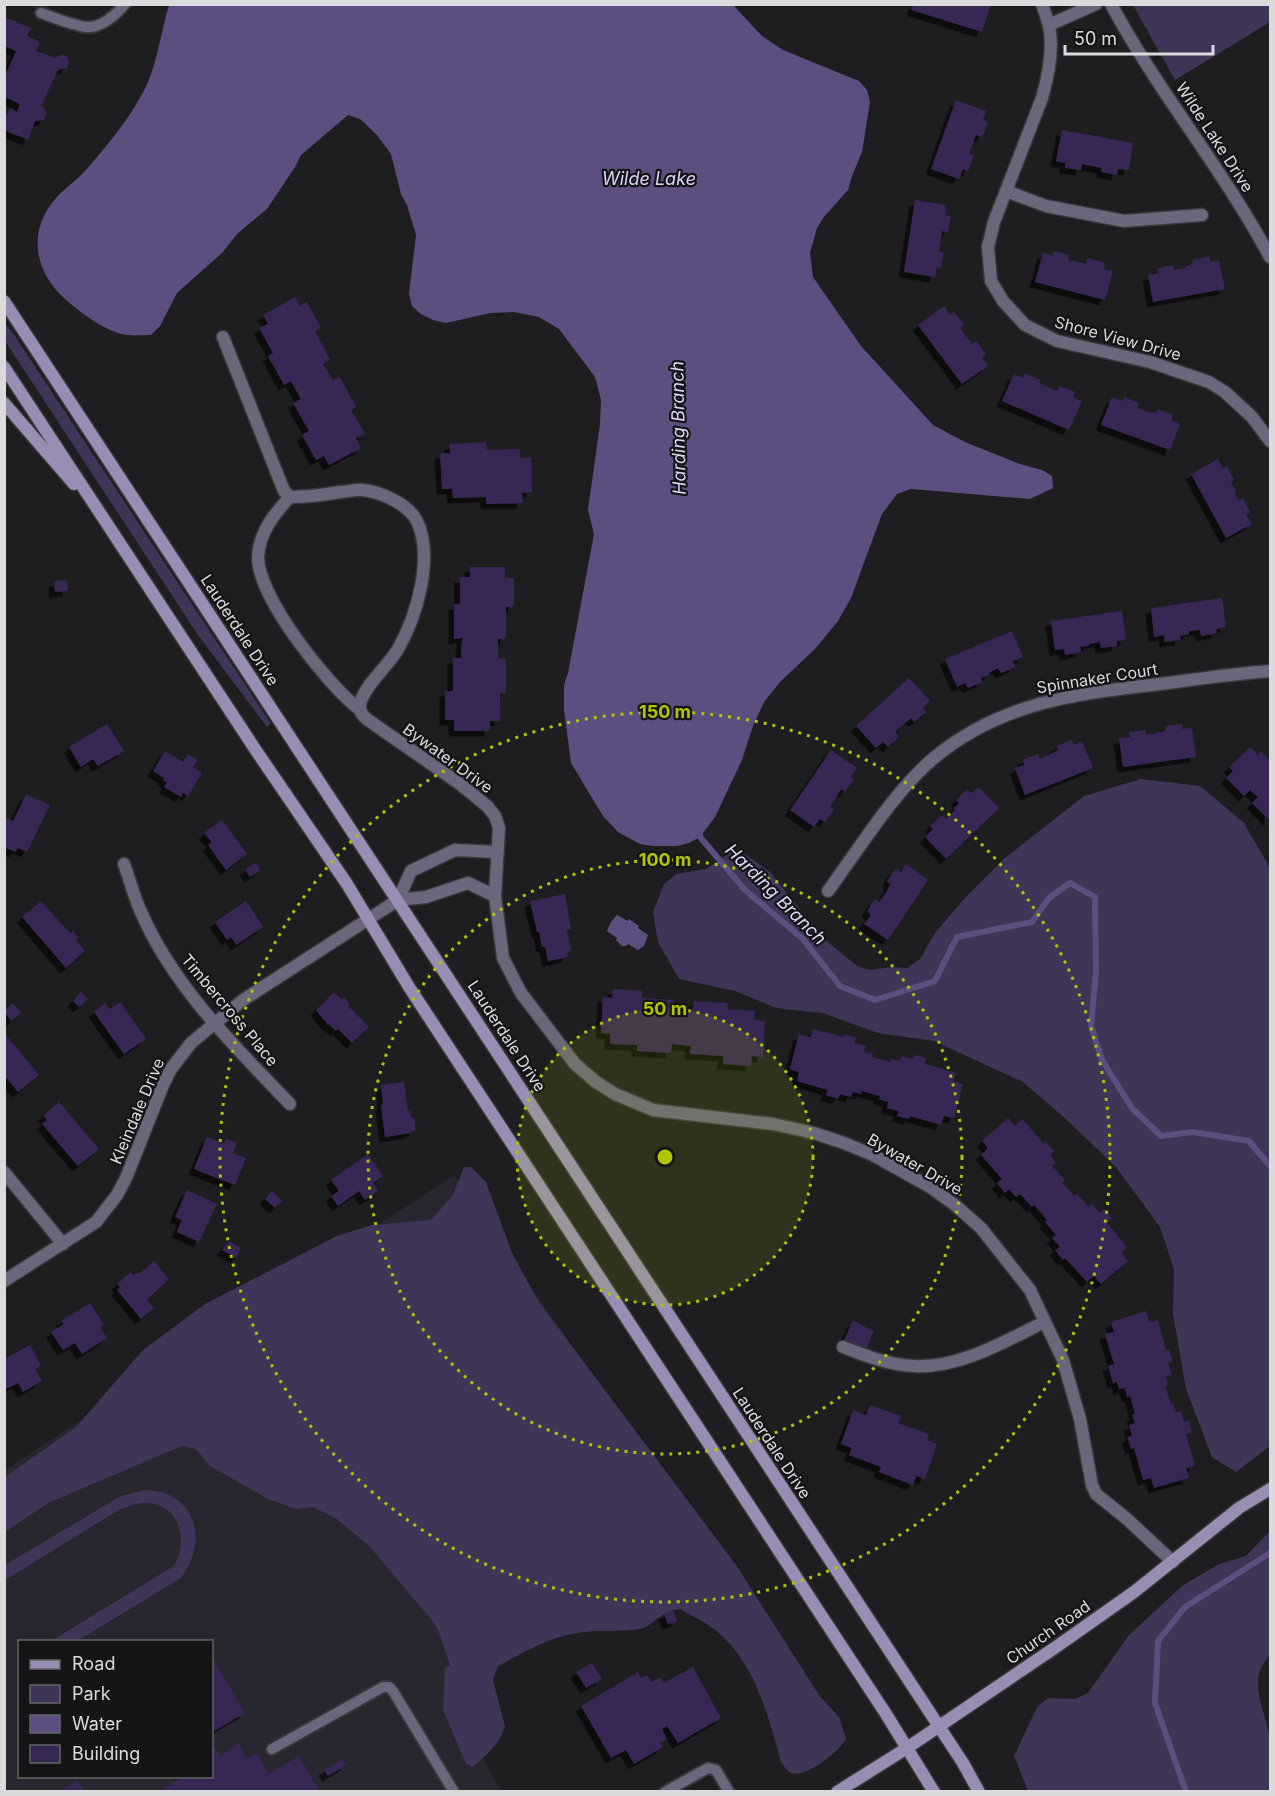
<svg xmlns="http://www.w3.org/2000/svg" width="1275" height="1796" font-family="Inter,sans-serif">
	<style>
		.built { fill: #28262e; fill-rule: evenodd }
		.green { fill: #3f3557 }
		.water { fill: #5d4e80 }
		.lines { fill: none; stroke-linecap: round; stroke-linejoin: round }
		.stream { stroke: #5d4e80; stroke-width: 6 }
		.building { fill: #372755; filter: url(#shadow) }
		.lane-casing { stroke: #38383b; stroke-width: 14 }
		.street-casing { stroke: #38383b; stroke-width: 15 }
		.secondary-casing { stroke: #38383b; stroke-width: 15 }
		.lane { stroke: #6c667d; stroke-width: 10 }
		.street { stroke: #6c667d; stroke-width: 12 }
		.secondary { stroke: #988eb3; stroke-width: 12 }
		.ring { fill: none; stroke: #b0c500; stroke-width: 3; stroke-dasharray: 3 6 }
		.labels { text-anchor: middle; dominant-baseline: central; stroke-width: 4.5; stroke-linejoin: round; paint-order: stroke }
		.street-label { font-size: 16px; fill: #dbdadc; stroke: #151517 }
		.water-label { font-size: 18px; font-style: italic; fill: #dcd4f4; stroke: #151517 }
		.centre { fill: #b0c500; stroke: #151517; stroke-width: 3 }
		.ring-label { font-size: 18px; text-anchor: middle; font-weight: bold; fill: #b0c500; stroke: #151517; stroke-width: 4.5; stroke-linejoin: round; paint-order: stroke }
	</style>
	<defs>
		<filter id="shadow"><feDropShadow dx="-5.5" dy="5.5" stdDeviation="0" flood-color="#0009"/></filter>
	</defs>
	<rect width="100%" height="100%" fill="#1e1e21"/>
	<path class="built" d="M454,1175L708,1543L445,1695L502,1791L5,1792V1470ZM20,1642H212V1776H20Z"/>
	<g class="green">
		<path d="M1133,5H1270V22L1175,80Z"/>
		<path d="M4,322L15,336L271,724L267,727L198,635L5,341Z"/>
		<path d="M1141,779L1200,786L1244,823L1270,868V1446L1236,1472L1212,1457L1186,1389L1173,1314L1174,1269L1160,1227L1116,1167L1067,1120L1023,1082L934,1041L878,1033L823,1013L776,1008L735,991L679,979L658,942L653,912L664,884L676,874L706,869L731,852L745,854L770,872L823,938L857,966L870,970L892,967L907,968L920,959L935,933L965,898L1005,858L1084,796Z"/>
		<path d="M464,1167H471L486,1182L512,1253L538,1301L736,1565L819,1695L839,1717L846,1739C840,1751 805,1779 791,1773C787,1771 784,1766 781,1762C768,1716 757,1668 720,1634C710,1624 693,1617 680,1609C660,1611 652,1627 640,1629C621,1632 602,1630 584,1632C552,1635 525,1652 498,1666L493,1680L505,1726C501,1743 486,1755 473,1767L466,1764L443,1710L445,1668L450,1665L438,1630L430,1618L370,1547L337,1519L313,1507L296,1509L268,1499L210,1466L196,1449L182,1446L48,1503L5,1532V1477L76,1427L143,1350L205,1304L337,1236L372,1225L431,1220L453,1195Z"/>
		<path d="M145,1490C196,1491 209,1541 181,1578L77,1641H51L174,1566C189,1541 180,1502 144,1503C135,1503 126,1507 117,1511L5,1580V1565L121,1496Z"/>
		<path d="M1270,1531V1655C1245,1680 1266,1710 1270,1740C1273,1756 1271,1775 1270,1791H1028L1014,1756L1037,1707L1048,1698L1075,1699L1088,1693L1129,1635L1182,1586L1219,1564L1246,1556Z"/>
	</g>
	<g class="water">
		<path d="M169,5H733L762,36L783,50L859,81L867,90L870,102L862,152L852,176L848,190L823,218L817,228L810,253L813,277L861,346L933,425L965,442L1020,464L1042,470L1052,476L1053,488L1030,499L911,489L897,494L882,514L851,598L838,621L815,649L780,682L764,702L753,726L742,760L715,817L700,837L689,843L677,846H653L640,844L618,832L603,816L571,763L564,710V685L568,673L594,534L588,510L600,424L601,400L595,377L559,329L539,317L514,312L490,313L446,323L433,320L421,314L412,306L409,294L416,235L407,205L401,194L391,154L377,135L360,119L348,115L301,155L295,167L267,209L238,233L222,253L177,293L160,326L151,335C144,335 136,336 128,335C107,333 81,313 65,299C34,271 27,231 56,198C65,188 77,180 86,170C106,147 126,123 141,96C157,69 160,35 169,5Z"/>
		<path d="M617,915L628,921L629,919L639,926L638,928L648,935L644,946L638,950L628,944L626,946H622L616,940L617,938L607,931L611,922Z"/>
	</g>
	<g class="lines">
		<g class="stream">
			<path d="M700,830V837L745,890L802,938L840,986L875,1000L935,981L957,937L1032,922L1049,898L1070,883L1095,897L1096,972L1091,1026L1102,1060L1132,1108L1161,1136L1193,1132L1249,1141L1270,1166"/>
			<path d="M1186,1792L1155,1703L1158,1641L1185,1607L1270,1553"/>
		</g>
	</g>
	<g class="building">
		<path d="M914,4H991L982,32L912,10Z"/>
		<path d="M4,17L31,28L27,36L40,42L36,51L55,58L61,54L67,57L69,62L67,68L58,70L41,106L44,108L47,114L44,120L35,121L28,140L4,130V120L10,108L17,112L20,104L4,97V78L16,51L4,46Z"/>
		<path d="M956,100L986,111L983,120L988,122L982,137L976,135L969,154L974,156L968,171L963,169L959,179L931,169Z"/>
		<path d="M1062,130L1133,143L1129,170L1118,169L1117,175L1101,172L1102,168L1082,164L1081,170L1065,168V163L1056,161Z"/>
		<path d="M915,200L946,205L945,215L951,216L948,232L942,231L939,251L944,252L941,268L937,267L935,277L904,272Z"/>
		<path d="M1054,251L1069,255L1068,260L1086,264L1088,258L1105,263L1104,269L1113,271L1105,300L1035,282L1043,253L1052,256Z"/>
		<path d="M1210,256V262L1219,260L1225,289L1153,302L1148,275L1158,273L1157,268L1173,265L1174,270L1186,268L1185,266L1193,264L1192,260Z"/>
		<path d="M295,297L300,306L307,302L321,328L315,331L330,360L323,364L333,380L340,377L356,407L351,410L365,434L356,438L361,448L329,465L324,456L316,460L302,435L309,431L293,403L301,399L291,381L284,385L268,356L273,353L259,328L268,324L263,315Z"/>
		<path d="M944,306L950,315L954,312L964,325L960,328L972,344L976,341L986,354L982,358L988,366L962,384L918,325Z"/>
		<path d="M1025,373L1041,380L1039,383L1057,391L1060,386L1075,392L1073,397L1082,401L1069,430L1002,401L1014,374L1023,378Z"/>
		<path d="M1112,397L1123,401L1124,397L1139,403L1137,408L1149,412L1156,413L1158,409L1173,415L1171,420L1180,424L1170,450L1101,425Z"/>
		<path d="M486,442L487,450L520,449V458L531,457L532,492L522,493L523,503L486,504V497L453,498L452,489H442L440,453H450V444Z"/>
		<path d="M1218,459L1223,469L1227,466L1234,480L1231,482L1236,491L1234,492L1239,501L1243,498L1250,512L1246,514L1252,524L1226,538L1191,474Z"/>
		<path d="M470,567H505V578H514V607H506V639H498V658L506,659V693H500V721H490V731H454V720H445V691H453V658H461L462,638L454,639V604H460V577H470Z"/>
		<path d="M67,580L68,591L55,592L54,581Z"/>
		<path d="M1222,598L1226,627L1216,629L1217,633L1201,636L1200,630L1189,631V634L1180,636L1181,640L1165,642L1164,635L1154,637L1151,608Z"/>
		<path d="M1122,611L1126,640L1117,641V646L1101,648L1100,642L1089,644V646L1080,647L1081,652L1065,655L1064,649L1055,650L1051,621Z"/>
		<path d="M1012,631L1023,657L1013,661L1015,667L1001,673L998,668L989,673L990,675L981,678L982,682L968,688L965,683L957,687L945,659Z"/>
		<path d="M909,678L930,701L923,708L926,712L914,722L911,718L895,732L899,737L888,747L883,742L876,748L856,726Z"/>
		<path d="M107,724L124,751L98,766L93,759L81,767L69,747Z"/>
		<path d="M1182,724V729L1192,728L1196,757L1123,767L1119,738L1130,737L1129,732L1146,730V735L1156,734V733L1165,731V726Z"/>
		<path d="M1072,740L1074,745L1082,741L1093,768L1025,795L1015,768L1024,765L1023,760L1038,754L1040,759L1049,755L1058,750L1056,746Z"/>
		<path d="M1250,747L1258,755L1261,751L1270,761L1269,766L1270,768V821L1252,803L1258,797L1250,790L1244,796L1226,778L1233,771L1229,767Z"/>
		<path d="M831,750L857,768L851,777L854,779L845,792L841,789L830,807L834,809L825,822L820,819L814,827L790,810Z"/>
		<path d="M165,751L183,762L188,754L198,760L193,767L202,773L188,796L183,793L181,797L164,787L167,783L163,780L164,778L153,771Z"/>
		<path d="M979,787L999,808L946,859L925,837L933,829L930,826L942,815L946,819L955,810L954,808L959,803L956,800L967,789L971,793Z"/>
		<path d="M26,794L50,805L27,852L18,848L15,852L4,847V817L13,821Z"/>
		<path d="M222,820L247,854L226,870L208,845L212,842L204,833Z"/>
		<path d="M255,863L260,870L250,877L245,870Z"/>
		<path d="M906,864L928,880L888,940L864,924L871,915L867,911L875,899L879,902L887,891L890,884L887,881L895,869L901,872Z"/>
		<path d="M565,894L571,929L567,930L571,951L567,952L568,957L548,961L545,947H542L539,932H537L530,901Z"/>
		<path d="M41,901L70,933L73,931L79,938L76,940L85,951L66,968L22,917Z"/>
		<path d="M246,901L263,927L236,945L231,937L227,940L215,922Z"/>
		<path d="M613,989L642,991V998L674,1000V1008L693,1009L694,1001L728,1003L727,1009L755,1011L754,1020L765,1021L763,1057L752,1056L751,1066L723,1064V1056L690,1054L691,1046L672,1044L671,1053L637,1051V1045L610,1044V1034L601,1033L603,997L612,998Z"/>
		<path d="M81,992L88,999L79,1007L73,1001Z"/>
		<path d="M334,992L342,1000L344,997L350,1004L348,1006L369,1027L352,1043L338,1029L336,1031L329,1024L328,1025L316,1010Z"/>
		<path d="M120,1002L146,1039L124,1054L94,1012L105,1003L110,1009Z"/>
		<path d="M13,1003L21,1013L11,1021L4,1011Z"/>
		<path d="M813,1029L844,1037V1034L856,1038L854,1043L866,1046L864,1052L873,1054L872,1057L890,1062L891,1059L900,1061L902,1056L913,1059L915,1055L926,1058L925,1064L956,1073L953,1081L963,1084L954,1118L944,1116L941,1125L910,1116L909,1119L897,1116L899,1111L887,1108L888,1102L879,1099L880,1096L862,1091L861,1094L853,1092L851,1097L840,1094L838,1099L826,1095L828,1090L797,1081L799,1072L790,1069L799,1034L811,1037Z"/>
		<path d="M5,1034L39,1075L18,1092L5,1076Z"/>
		<path d="M404,1082L408,1111H410L411,1117L415,1119V1131H410L411,1133L385,1137L381,1105L383,1104L381,1085Z"/>
		<path d="M59,1102L99,1149L78,1166L42,1124L47,1120L43,1116Z"/>
		<path d="M1008,1118L1015,1126L1022,1119L1044,1144L1046,1142L1054,1151L1050,1155L1056,1163L1052,1166L1065,1180L1062,1182L1074,1196L1077,1194L1089,1207L1092,1204L1100,1213L1104,1209L1112,1218L1107,1223L1127,1247L1121,1253L1128,1261L1101,1284L1094,1276L1087,1282L1065,1258L1063,1260L1055,1250L1060,1247L1052,1238L1056,1235L1045,1222L1047,1220L1034,1205L1032,1207L1020,1194L1016,1197L1009,1189L1005,1193L997,1183L1002,1179L981,1155L988,1148L982,1141Z"/>
		<path d="M207,1137L224,1144L226,1139L237,1143L233,1153L246,1158L235,1185L194,1169Z"/>
		<path d="M368,1154L383,1176L373,1183L378,1191L365,1200L359,1191L338,1206L331,1196L339,1191L331,1180Z"/>
		<path d="M187,1190L217,1204L199,1242L177,1232L182,1220L175,1217Z"/>
		<path d="M272,1191L282,1201L275,1208L265,1199Z"/>
		<path d="M229,1241L241,1248L236,1258L222,1250Z"/>
		<path d="M154,1261L169,1279L147,1300L154,1308L141,1319L117,1290L120,1287L117,1284L131,1272L134,1275L137,1273L139,1274Z"/>
		<path d="M90,1303L104,1325L100,1327L107,1338L82,1354L75,1343L63,1350L51,1332L64,1324L61,1321Z"/>
		<path d="M1146,1311L1149,1322L1158,1320L1166,1350H1169L1173,1361L1168,1363L1172,1375L1166,1376L1168,1385L1165,1386L1171,1404L1173,1403L1176,1412L1181,1411L1184,1422L1189,1421L1192,1432L1186,1434L1195,1466L1186,1468L1189,1478L1154,1488L1151,1478L1143,1480L1134,1448L1131,1449L1127,1437L1132,1436L1129,1425L1135,1423L1132,1415L1135,1414L1130,1396L1127,1397L1125,1388L1119,1389L1117,1382L1113,1383L1108,1366L1114,1364L1105,1334L1114,1332L1111,1322Z"/>
		<path d="M853,1321L874,1331L865,1352L843,1342Z"/>
		<path d="M30,1345L41,1366L35,1369L42,1381L23,1392L18,1383L4,1390V1359Z"/>
		<path d="M870,1405L901,1416L898,1423L929,1434L927,1440L937,1444L925,1479L916,1476L913,1485L879,1472L881,1467L849,1455L852,1448L841,1444L853,1410L866,1415Z"/>
		<path d="M673,1610L677,1621L668,1624L664,1614Z"/>
		<path d="M212,1657L245,1713L212,1732Z"/>
		<path d="M592,1663L602,1679L586,1688L576,1672Z"/>
		<path d="M693,1667L721,1718L678,1743L667,1726L662,1729L667,1739L660,1743L663,1747L634,1764L626,1750L611,1758L581,1706L638,1672L641,1678L647,1675L651,1682L661,1677L664,1683Z"/>
		<path d="M212,1735L216,1742L213,1744L220,1756L239,1744L247,1759L257,1753L269,1774L299,1756L319,1790L315,1792H159L184,1776H212Z"/>
		<path d="M343,1759L346,1765L328,1776L324,1770Z"/>
		<path d="M78,1780L85,1792H59Z"/>
	</g>
	<g class="lines">
		<defs>
			<g id="lane">
				<path d="M41,13C52,17 77,27 88,27C101,28 117,14 125,4"/>
				<path d="M272,1749L383,1687H389L393,1691L454,1792"/>
				<path d="M665,1792L708,1768L716,1770L729,1792"/>
			</g>
			<g id="street">
				<path d="M1042,4C1045,13 1049,23 1050,32C1053,53 1048,77 1042,98L994,222L988,247L991,281L1003,301L1025,325L1057,341L1150,362L1209,382L1225,392L1252,417L1270,441"/>
				<path d="M1111,4C1158,92 1223,169 1270,257"/>
				<path d="M1049,25L1096,4"/>
				<path d="M1006,191L1046,206L1124,221L1202,215"/>
				<path d="M223,337L284,491L290,497C307,497 323,495 340,492C347,492 356,489 363,490C381,492 408,504 417,521C434,557 417,616 398,649C389,665 366,684 361,701C358,709 361,715 368,720L460,784L487,806L495,816L499,828L495,896L503,958L521,993L575,1064L596,1082L615,1094L653,1110L773,1124L814,1133L844,1143L873,1155L930,1187L955,1205L981,1228L1030,1290L1063,1360L1080,1419L1092,1485L1096,1494L1127,1519L1173,1562"/>
				<path d="M290,497C274,514 259,533 258,557C258,598 328,685 359,709"/>
				<path d="M124,864C130,880 134,897 141,912C173,986 235,1047 290,1104"/>
				<path d="M828,891C859,849 895,790 935,757C999,704 1073,694 1152,685C1191,680 1230,674 1270,671"/>
				<path d="M398,900L411,871L455,850L497,852"/>
				<path d="M4,1172L63,1244"/>
				<path d="M4,1281L96,1222L117,1195L126,1178L163,1085L171,1069L191,1043L243,1000L398,900L426,897L468,883L495,896"/>
				<path d="M843,1347C866,1356 889,1365 914,1366C958,1369 1006,1341 1044,1322"/>
			</g>
			<g id="secondary">
				<path d="M4,301L963,1763L979,1792"/>
				<path d="M4,367L255,749L347,884L409,987L886,1714L934,1792"/>
				<path d="M4,403L74,484"/>
				<path d="M837,1792L907,1748L1056,1647L1134,1592L1239,1508L1270,1489"/>
			</g>
		</defs>
		<use href="#lane" class="lane-casing"/>
		<use href="#street" class="street-casing"/>
		<use href="#secondary" class="secondary-casing"/>
		<use href="#lane" class="lane"/>
		<use href="#street" class="street"/>
		<use href="#secondary" class="secondary"/>
	</g>
	<circle cx="665" cy="1157" r="148" fill="#b0c500" fill-opacity=".12"/>
	<g class="ring">
		<circle cx="665" cy="1157" r="148"/>
		<circle cx="665" cy="1157" r="297"/>
		<circle cx="665" cy="1157" r="445"/>
	</g>
	<g class="labels">
		<g class="street-label">
			<text transform="translate(1215 137) rotate(57)">Wilde Lake Drive</text>
			<text transform="translate(1118 338) rotate(15)">Shore View Drive</text>
			<text transform="translate(240 630) rotate(57)">Lauderdale Drive</text>
			<text transform="translate(1097 678) rotate(-9)">Spinnaker Court</text>
			<text transform="translate(448 758) rotate(36)">Bywater Drive</text>
			<text transform="translate(230 1010) rotate(50)">Timbercross Place</text>
			<text transform="translate(507 1036) rotate(57)">Lauderdale Drive</text>
			<text transform="translate(137 1111) rotate(-67)">Kleindale Drive</text>
			<text transform="translate(915 1164) rotate(30)">Bywater Drive</text>
			<text transform="translate(772 1443) rotate(57)">Lauderdale Drive</text>
			<text transform="translate(1048 1632) rotate(-35)">Church Road</text>
		</g>
		<g class="water-label">
			<text x="649" y="178">Wilde Lake</text>
			<text transform="translate(678 428) rotate(-91)">Harding Branch</text>
			<text transform="translate(776 894) rotate(45)">Harding Branch</text>
		</g>
	</g>
	<circle cx="665" cy="1157" r="9" class="centre"/>
	<g class="ring-label">
		<text x="665" y="718">150 m</text>
		<text x="665" y="866">100 m</text>
		<text x="665" y="1015">50 m</text>
	</g>
	<rect width="1275" height="1796" fill="none" stroke="#dbdadc" stroke-width="12"/>
	<rect x="18" y="1640" width="195" height="138" fill="#151517" stroke="#646466" stroke-width="1.5"/>
	<rect x="30" y="1660" width="30" height="9" fill="#988eb3" stroke="#646466" stroke-width="1.5"/>
	<text x="72" y="1670" font-size="18" fill="#dbdadc">Road</text>
	<rect x="30" y="1685" width="30" height="18" fill="#3f3557" stroke="#646466" stroke-width="1.5"/>
	<text x="72" y="1700" font-size="18" fill="#dbdadc">Park</text>
	<rect x="30" y="1715" width="30" height="18" fill="#5d4e80" stroke="#646466" stroke-width="1.5"/>
	<text x="72" y="1730" font-size="18" fill="#dbdadc">Water</text>
	<rect x="30" y="1745" width="30" height="18" fill="#372755" stroke="#646466" stroke-width="1.5"/>
	<text x="72" y="1760" font-size="18" fill="#dbdadc">Building</text>
	<path d="M1065 45v9h148v-9" fill="none" stroke="#dbdadc" stroke-width="3"/>
	<text x="1074" y="45" font-size="18" fill="#dbdadc" stroke="#151517" stroke-width="4.5" paint-order="stroke">50 m</text>
</svg>
